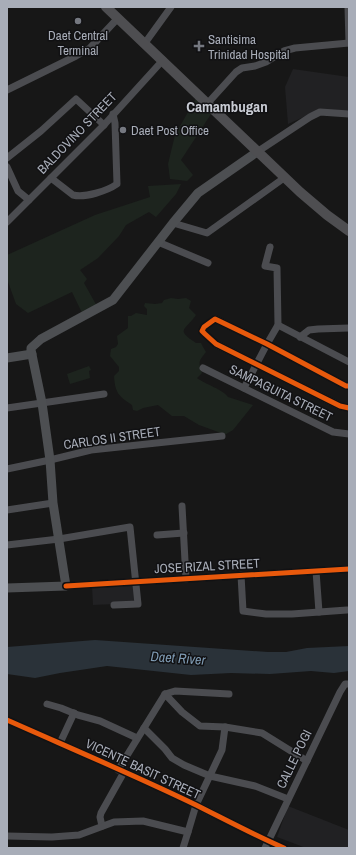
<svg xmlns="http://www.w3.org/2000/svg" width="356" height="855" font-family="'Archivo Narrow',sans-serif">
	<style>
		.built { fill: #212123 }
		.green { fill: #1d241e }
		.water { fill: #2a3239 }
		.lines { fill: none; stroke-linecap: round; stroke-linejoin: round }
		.minor { stroke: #4b4c50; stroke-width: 7 }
		.major { stroke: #4d4f52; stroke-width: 9 }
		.highway { stroke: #4e4e51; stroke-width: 10 }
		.cycleway-casing { stroke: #111113; stroke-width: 8 }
		.cycleway { stroke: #e8590c; stroke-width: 5 }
		.poi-dot { fill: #757880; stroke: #111113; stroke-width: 1.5 }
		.labels { text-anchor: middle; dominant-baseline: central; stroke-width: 3; stroke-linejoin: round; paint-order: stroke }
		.poi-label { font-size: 13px; fill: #a8adb8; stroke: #111113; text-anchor: start }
		.street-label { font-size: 13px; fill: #a8adb8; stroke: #111113 }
		.water-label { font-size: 14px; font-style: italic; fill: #7f9bb3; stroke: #111113 }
		.quarter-label { font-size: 15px; font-weight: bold; fill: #c9ccd4; stroke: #111113 }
	</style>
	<rect width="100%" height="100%" fill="#171717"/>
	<g class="built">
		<path d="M293,69L349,77V110L317,111L288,124L285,87Z"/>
		<path d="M136,585L137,603L93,605L92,587Z"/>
		<path d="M288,806L349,830V848H306L277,837Z"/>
	</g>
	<g class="green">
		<path d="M196,98L211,114L181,160L193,175L187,181L170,179L168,164L175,135Z"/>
		<path d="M181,184L176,194L156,217L149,212L126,225L119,236L98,258L80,270L87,279L84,283L98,308L83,315L72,292L28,313L16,304L7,279V255L95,215L150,197L148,186Z"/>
		<path d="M171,298L178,299L186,298L191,301L189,308L196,315C185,331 175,329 196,343H201L203,347L206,352C199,361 198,361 202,373L197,378C205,384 224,390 228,397L253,405L233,430L221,437V433L199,425L184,416H172L158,405L143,408L137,411L133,410L132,405C118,396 115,392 114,376L119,371V367L110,356L111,349L116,347L118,344L117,336L128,328V316H131L136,313L147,315V309L144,306L145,303L155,304L162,303L164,300Z"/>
		<path d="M89,366L91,370L89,371L90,378L70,384L67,374Z"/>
	</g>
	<path class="water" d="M95,640L268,652H286L307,648L349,646V671L334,673L311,671L270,674L231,673L191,675L107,666L60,673L35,678L7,674V647Z"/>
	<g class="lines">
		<g class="minor">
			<path d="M348,7L349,43"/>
			<path d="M145,43L171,7"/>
			<path d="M7,90L76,56L90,48L118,18"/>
			<path d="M207,104L236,72L242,68L255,66L266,62L284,51L295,48L349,43"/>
			<path d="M257,152L310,117L320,112L349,114"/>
			<path d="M7,158L41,131L76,99L104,125"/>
			<path d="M7,167L18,191L29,200"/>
			<path d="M51,178L73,195C85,198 107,191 117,184L115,123L113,114"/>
			<path d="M7,222L104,125L163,60"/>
			<path d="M173,223L207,233L284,178"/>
			<path d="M158,242L208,263"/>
			<path d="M278,325L349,362"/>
			<path d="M300,337L309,330L318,329L349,328"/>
			<path d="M203,368L333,432L349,434"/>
			<path d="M349,386H346L267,344L215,319L204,327L202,331L205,334L216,344L340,406L349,408"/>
			<path d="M244,388L267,344L278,325L277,268L265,266L270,247"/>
			<path d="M7,408L104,394"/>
			<path d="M7,469L50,460L91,450L222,436"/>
			<path d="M182,506L186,579"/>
			<path d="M7,510L53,503"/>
			<path d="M157,535L184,533"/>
			<path d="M7,545L59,539L130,527L138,604L114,605"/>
			<path d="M316,571L319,612"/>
			<path d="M241,575L243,611L266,614H292L347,610"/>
			<path d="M66,586L349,569"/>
			<path d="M165,694L175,691L229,694"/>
			<path d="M47,704L61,708L78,715L100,721L137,738"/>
			<path d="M7,720C70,748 134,775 196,805C226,820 254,835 284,848"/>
			<path d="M144,728L165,749L172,758L184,765L210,776L255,786L288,799"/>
			<path d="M60,743L74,713"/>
			<path d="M118,770L165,694L182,712L200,726L225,727L262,733L307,761"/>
			<path d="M102,826L100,817L101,813L124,772"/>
			<path d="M7,836L52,837L79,835L114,822L143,821L188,832L196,805L222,750L225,727"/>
			<path d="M183,848L188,832"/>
			<path d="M265,848L340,692L345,684H349"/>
		</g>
		<g class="major">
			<path d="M7,358L32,354"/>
			<path d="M7,588L66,586L53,503L50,460L42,403L31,350V348L41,339L113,300L173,223L198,193L257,152"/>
		</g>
		<path class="highway" d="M106,7L300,192L327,215L349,231"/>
		<defs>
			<g id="cycleway">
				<path d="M349,386H346L267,344L215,319L204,327L202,331L205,334L216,344L340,406L349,408"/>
				<path d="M66,586L349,569"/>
				<path d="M7,720C70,748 134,775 196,805C226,820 254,835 284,848"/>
			</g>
		</defs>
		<use href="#cycleway" class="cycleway-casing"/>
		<use href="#cycleway" class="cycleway"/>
	</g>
	<g class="poi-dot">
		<circle cx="78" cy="21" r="4"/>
		<path d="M197 40h4v4h4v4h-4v4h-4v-4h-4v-4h4z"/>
		<circle cx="123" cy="130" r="4"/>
	</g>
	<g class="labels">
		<g class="poi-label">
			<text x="78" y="35" text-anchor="middle">Daet Central<tspan x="78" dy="15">Terminal</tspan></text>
			<text x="208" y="39">Santisima<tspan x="208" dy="15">Trinidad Hospital</tspan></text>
			<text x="131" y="130">Daet Post Office</text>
		</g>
		<g class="street-label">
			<text transform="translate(77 133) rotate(-46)">BALDOVINO STREET</text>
			<text transform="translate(281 393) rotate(26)">SAMPAGUITA STREET</text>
			<text transform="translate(112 438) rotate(-8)">CARLOS II STREET</text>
			<text transform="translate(207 566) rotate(-3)">JOSE RIZAL STREET</text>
			<text transform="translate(294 759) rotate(-64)">CALLE POGI</text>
			<text transform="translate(143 769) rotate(25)">VICENTE BASIT STREET</text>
		</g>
		<g class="water-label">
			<text transform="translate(178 658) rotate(4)">Daet River</text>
		</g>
		<g class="quarter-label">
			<text x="227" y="106">Camambugan</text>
		</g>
	</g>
	<rect width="356" height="855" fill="none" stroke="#a8adb8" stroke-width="16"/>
</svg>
